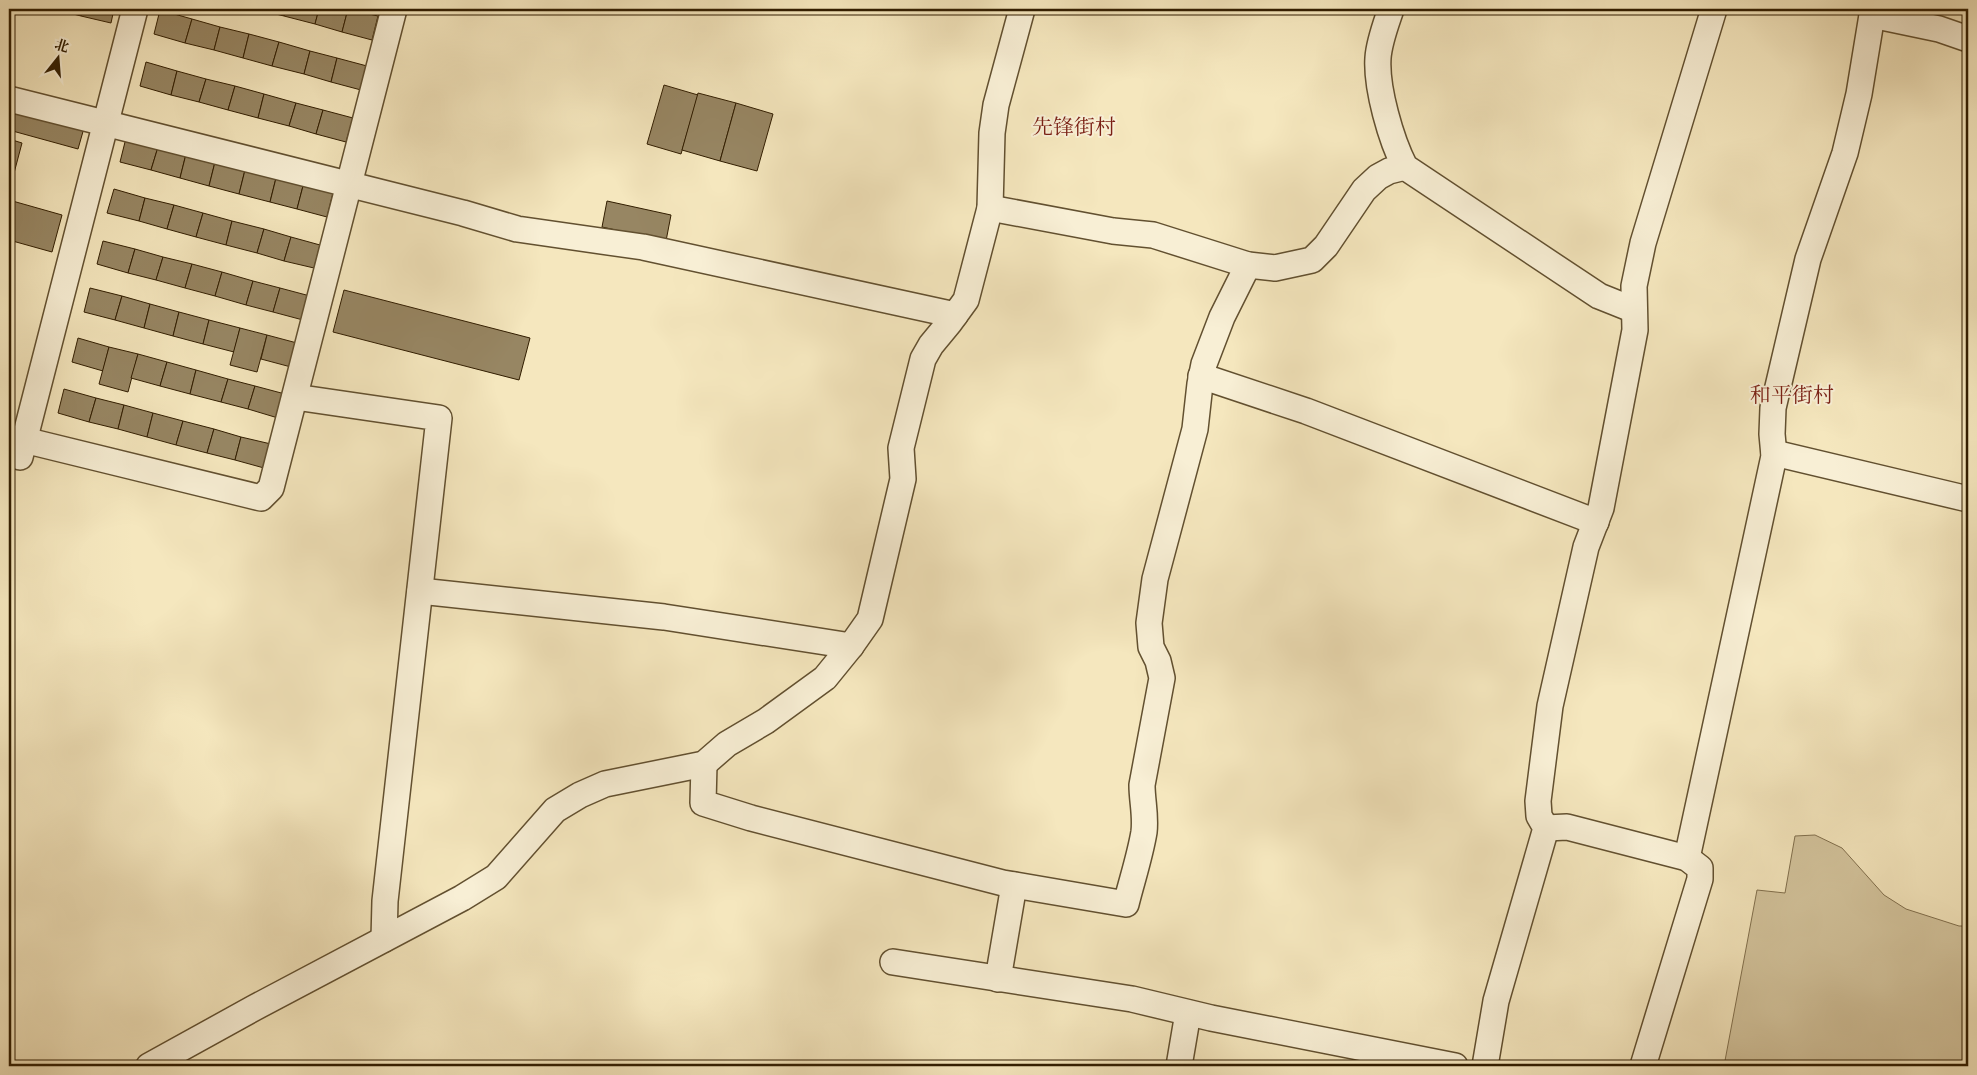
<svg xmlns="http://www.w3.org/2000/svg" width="1977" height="1075" font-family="'Old Standard TT','Noto Serif SC',serif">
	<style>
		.green { fill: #d4c59e; stroke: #82714f }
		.building { fill: #978663; stroke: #311d00 }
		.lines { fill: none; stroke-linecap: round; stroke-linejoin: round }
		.minor-casing { stroke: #625030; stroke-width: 28 }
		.minor { stroke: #f8efd5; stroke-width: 25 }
		.labels { text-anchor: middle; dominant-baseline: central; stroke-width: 4; stroke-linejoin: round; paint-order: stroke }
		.quarter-label { font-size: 21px; fill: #7a1f14; stroke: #f8efd5 }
	</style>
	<rect width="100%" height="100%" fill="#f5e7be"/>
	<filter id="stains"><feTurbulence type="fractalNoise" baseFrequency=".004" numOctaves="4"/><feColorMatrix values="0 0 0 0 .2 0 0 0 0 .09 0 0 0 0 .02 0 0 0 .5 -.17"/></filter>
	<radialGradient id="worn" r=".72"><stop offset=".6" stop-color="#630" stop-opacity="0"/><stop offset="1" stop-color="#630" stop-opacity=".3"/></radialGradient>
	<path class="green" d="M1815,835L1842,848L1884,895L1906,909L1959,926H1968V1066H1724L1757,890L1785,893L1795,836Z"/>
	<g class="building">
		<path d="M54,9H82L81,16Z"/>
		<path d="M82,9H114L111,23L81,16Z"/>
		<path d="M256,9H286L284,16Z"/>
		<path d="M286,9H319L315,24L284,16Z"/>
		<path d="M319,9H348L342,32L315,24Z"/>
		<path d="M348,9L378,16L372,40L342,32Z"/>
		<path d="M160,10L192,19L185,43L154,34Z"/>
		<path d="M192,19L220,27L214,50L185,43Z"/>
		<path d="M220,27L249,34L243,58L214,50Z"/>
		<path d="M249,34L279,42L272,66L243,58Z"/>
		<path d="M279,42L310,51L304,74L272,66Z"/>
		<path d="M310,51L337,58L331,82L304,74Z"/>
		<path d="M337,58L367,66L361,90L331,82Z"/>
		<path d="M146,62L177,71L171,95L140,86Z"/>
		<path d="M177,71L206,79L199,102L171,95Z"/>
		<path d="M206,79L235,86L228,110L199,102Z"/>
		<path d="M664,85L698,95L681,154L647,144Z"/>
		<path d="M235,86L264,94L258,118L228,110Z"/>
		<path d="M698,93L736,103L720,161L682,150Z"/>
		<path d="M264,94L296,103L289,126L258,118Z"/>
		<path d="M296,103L323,110L316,134L289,126Z"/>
		<path d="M736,103L773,114L757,171L720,161Z"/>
		<path d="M9,107L84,128L78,149L9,130Z"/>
		<path d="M323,110L353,118L346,142L316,134Z"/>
		<path d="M126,138L158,147L151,170L120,162Z"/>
		<path d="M9,139L22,143L9,192Z"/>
		<path d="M158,147L186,154L180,178L151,170Z"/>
		<path d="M186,154L215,162L209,186L180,178Z"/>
		<path d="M215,162L245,170L239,194L209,186Z"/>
		<path d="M245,170L276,178L270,202L239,194Z"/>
		<path d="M276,178L303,186L297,209L270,202Z"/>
		<path d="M303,186L333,193L327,217L297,209Z"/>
		<path d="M114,189L145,198L139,221L107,213Z"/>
		<path d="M145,198L174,205L167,229L139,221Z"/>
		<path d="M9,200L62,215L52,252L9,240Z"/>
		<path d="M607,201L671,215L666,241L602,227Z"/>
		<path d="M174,205L203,213L196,237L167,229Z"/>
		<path d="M203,213L232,221L226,245L196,237Z"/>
		<path d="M232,221L264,229L257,253L226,245Z"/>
		<path d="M264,229L291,237L284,261L257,253Z"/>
		<path d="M291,237L320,245L314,268L284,261Z"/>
		<path d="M103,241L135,249L128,273L97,264Z"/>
		<path d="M135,249L163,257L156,280L128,273Z"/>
		<path d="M163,257L192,264L185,288L156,280Z"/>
		<path d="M192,264L222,272L215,296L185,288Z"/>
		<path d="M222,272L253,281L246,305L215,296Z"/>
		<path d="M253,281L280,288L273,312L246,305Z"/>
		<path d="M90,288L122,296L115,320L84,312Z"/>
		<path d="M280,288L310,296L303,320L273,312Z"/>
		<path d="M344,290L530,338L519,380L333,332Z"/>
		<path d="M122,296L150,304L144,328L115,320Z"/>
		<path d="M150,304L179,312L173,336L144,328Z"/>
		<path d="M179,312L209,320L203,344L173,336Z"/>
		<path d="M209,320L240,328L234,352L203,344Z"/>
		<path d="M240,328L267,335L257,372L230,365Z"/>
		<path d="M267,335L297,343L291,367L261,359Z"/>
		<path d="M78,338L109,347L103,371L72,362Z"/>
		<path d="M109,347L138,354L128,392L99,384Z"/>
		<path d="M138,354L167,362L160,386L131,378Z"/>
		<path d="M167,362L196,370L190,394L160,386Z"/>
		<path d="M196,370L228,379L221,402L190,394Z"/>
		<path d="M228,379L255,386L248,409L221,402Z"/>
		<path d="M255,386L285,394L278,418L248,409Z"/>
		<path d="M64,389L96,398L89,422L58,413Z"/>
		<path d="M96,398L124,405L118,429L89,422Z"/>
		<path d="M124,405L153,413L147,437L118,429Z"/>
		<path d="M153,413L183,421L176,445L147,437Z"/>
		<path d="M183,421L214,429L207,453L176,445Z"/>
		<path d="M214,429L241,437L235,460L207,453Z"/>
		<path d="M241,437L271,444L264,468L235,460Z"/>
	</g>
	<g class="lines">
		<defs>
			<g id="minor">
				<path d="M1391,9C1386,24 1379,42 1378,58C1376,88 1391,140 1405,167L1599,296L1634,310"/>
				<path d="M1872,15L1939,29L1968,39"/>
				<path d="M9,99L463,213L517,229L643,247L955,315"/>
				<path d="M990,208L1113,231L1153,235L1248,265L1275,268L1312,260L1326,246L1364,190L1378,177L1389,171L1405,167"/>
				<path d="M1201,376L1306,411L1596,522"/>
				<path d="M295,397L439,418L385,901L384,939"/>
				<path d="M24,440L261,498L271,488L394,9"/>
				<path d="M1774,453L1968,499"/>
				<path d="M20,457L135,9"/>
				<path d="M420,591L664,617L851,646"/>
				<path d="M704,764L703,803L751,818L1003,883L1126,904C1132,880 1140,856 1144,832C1146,815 1142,801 1142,785L1162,678L1158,661L1151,647L1149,623L1155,579L1195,429L1200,384L1204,364L1222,317L1248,265"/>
				<path d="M1546,828L1567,827L1687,858L1700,868V879L1643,1066"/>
				<path d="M1687,858L1774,456L1772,434L1773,408L1808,259L1845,153L1859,94L1873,9"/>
				<path d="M893,962L1132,999L1211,1018L1455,1066"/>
				<path d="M998,979L1014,885"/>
				<path d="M149,1066L254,1008L462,898L496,877L555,810L580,795L605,784L704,764L727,744L766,721L825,678L851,646L870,619L903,479L901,448L923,359L931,345L950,322L966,300L990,208L992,133L996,105L1022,9"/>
				<path d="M1179,1066L1188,1013"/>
				<path d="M1485,1066L1496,1001L1546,828L1539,816L1538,801L1550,706L1586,547L1601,508L1635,330L1634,286L1643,243L1714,9"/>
			</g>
		</defs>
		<use href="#minor" class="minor-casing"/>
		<use href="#minor" class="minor"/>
	</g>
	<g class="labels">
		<g class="quarter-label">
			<text x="1074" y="128">先锋街村</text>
			<text x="1792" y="396">和平街村</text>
		</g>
	</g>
	<rect width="1977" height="1075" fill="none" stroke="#f5e7be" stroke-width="30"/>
	<rect x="10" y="10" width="1957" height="1055" fill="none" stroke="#311d00" stroke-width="2.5"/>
	<rect x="15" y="15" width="1947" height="1045" fill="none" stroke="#311d00"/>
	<g transform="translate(58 58) rotate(17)" stroke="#f8efd5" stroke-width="4" paint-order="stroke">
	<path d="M0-4L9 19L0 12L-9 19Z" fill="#311d00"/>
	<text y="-8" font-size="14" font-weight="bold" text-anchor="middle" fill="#311d00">北</text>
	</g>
	<rect width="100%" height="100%" filter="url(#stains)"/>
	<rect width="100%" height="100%" fill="url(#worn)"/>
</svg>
